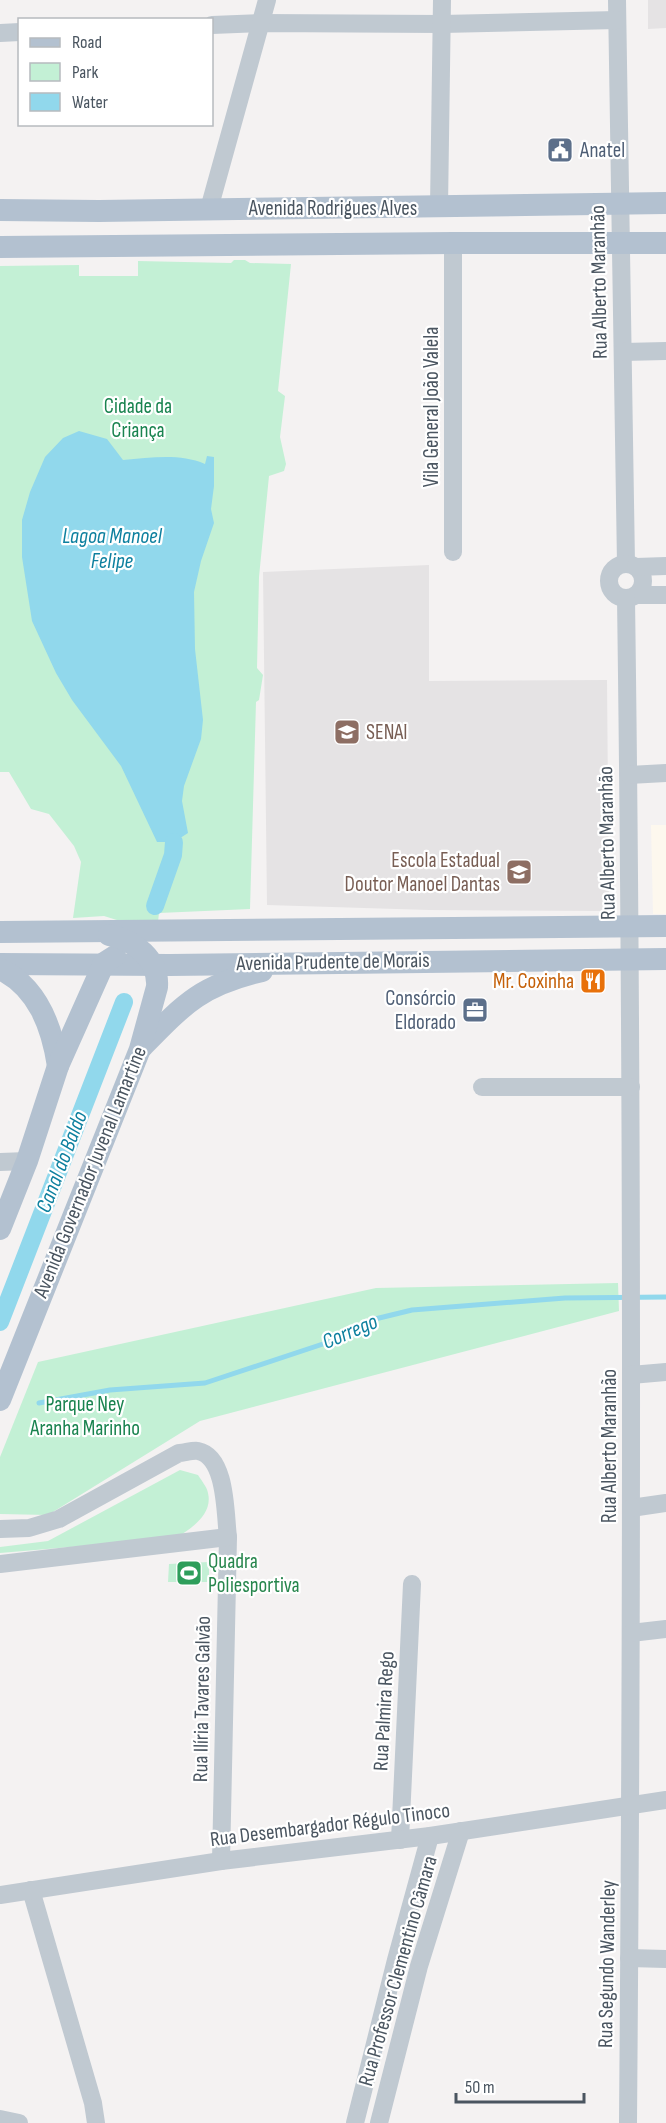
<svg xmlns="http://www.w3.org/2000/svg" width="666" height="2123" font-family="'Sofia Sans Condensed',sans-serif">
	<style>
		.commercial { fill: #fdf8ee }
		.education { fill: #e5e3e4 }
		.green { fill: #c3f0d5 }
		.water { fill: #91d8ec }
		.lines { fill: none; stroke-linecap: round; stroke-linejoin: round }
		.stream { stroke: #91d8ec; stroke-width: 5 }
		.canal { stroke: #91d8ec; stroke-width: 18 }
		.minor { stroke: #c0c9d1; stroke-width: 18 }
		.major { stroke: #b3c1d0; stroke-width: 22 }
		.labels { text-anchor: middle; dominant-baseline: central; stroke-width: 4.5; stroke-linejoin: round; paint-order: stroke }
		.service-label { font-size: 21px; fill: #4e5e75; stroke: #fff; text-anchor: start }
		.street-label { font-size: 21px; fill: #4a5560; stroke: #fff }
		.park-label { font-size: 21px; fill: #19834f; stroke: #fff }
		.education-label { font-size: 21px; fill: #785e54; stroke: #fff; text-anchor: start }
		.food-label { font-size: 21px; fill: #c56008; stroke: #fff; text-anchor: end }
		.leisure-label { font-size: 21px; fill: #27864d; stroke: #fff; text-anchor: start }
		.water-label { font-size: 22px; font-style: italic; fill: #0e809f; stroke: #fff }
	</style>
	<rect width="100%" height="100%" fill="#f4f2f2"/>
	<path class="commercial" d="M651,825H666V914H653Z"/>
	<g class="education">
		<path d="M648,0H666V28L648,29Z"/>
		<path d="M429,565V681L607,680L609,911L429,910L267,905L263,572Z"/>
	</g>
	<g class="green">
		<path d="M234,260H245L250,263L291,264L278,391L285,396L280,437L286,464L284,471L269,476L259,577L257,668L263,675L259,700L256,702L250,909L159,913L158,922H123L104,916L73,918L81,862L74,846L49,814L31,809L9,772H0V266L79,265V276H138V261L231,263Z"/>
		<path d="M618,1283L619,1311L200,1421L48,1515L0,1514V1457L38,1362L376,1288Z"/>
		<path d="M180,1470L198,1475C201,1480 207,1487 208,1493C213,1514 192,1528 176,1538L0,1553V1547L48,1541Z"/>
		<path d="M209,1562V1582H168L169,1564Z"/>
	</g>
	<path class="water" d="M79,431L107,439L123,460C151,458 179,453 205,464L207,456L214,457V486L211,509L214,523L201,561L194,592L195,649L203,720L201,739L184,786L182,801L188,833L174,842H157L121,766L72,700L56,673L32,621L22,557V520L30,492L45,457L63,438Z"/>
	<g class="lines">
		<path class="stream" d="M39,1403L110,1390L205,1383L341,1338L371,1320L412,1310L565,1298L666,1297"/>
		<g class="canal">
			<path d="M155,906L173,855L174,842"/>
			<path d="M0,1322L124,1002"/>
		</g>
		<g class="minor">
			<path d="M617,0L626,564"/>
			<path d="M212,25L260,23L442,24L617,20"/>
			<path d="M0,33L20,32"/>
			<path d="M439,207L442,0"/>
			<path d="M209,209L267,0"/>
			<path d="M623,352L666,351"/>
			<path d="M453,552V243"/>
			<circle cx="626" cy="581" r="17"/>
			<path d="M636,567L666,566"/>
			<path d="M636,595H666"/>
			<path d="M626,598C633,1106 632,1615 628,2123"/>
			<path d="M629,775L666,773"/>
			<path d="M482,1087H631"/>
			<path d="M0,1162L27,1161"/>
			<path d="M631,1375L666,1372"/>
			<path d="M631,1508L666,1503"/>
			<path d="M0,1529L29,1528L59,1519L179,1453C184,1453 193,1450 198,1451C227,1457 225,1515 228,1537L221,1861"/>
			<path d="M0,1564L228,1537"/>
			<path d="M631,1633L666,1629"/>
			<path d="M400,1840L412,1584"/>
			<path d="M31,1890L93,2103L96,2123"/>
			<path d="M0,1895L221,1861L430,1836L666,1800"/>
			<path d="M629,1958L666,1959"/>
			<path d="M0,2119L19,2123"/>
			<path d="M355,2123L396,1960L430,1836"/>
			<path d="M379,2123L419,1966L461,1831"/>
		</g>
		<g class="major">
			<path d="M0,210L99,211L666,203"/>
			<path d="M0,247L453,243H666"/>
			<path d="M0,932L666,926"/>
			<path d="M0,964L170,965L666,959"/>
			<path d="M0,969C38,987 52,1027 58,1066"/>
			<path d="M143,1046C185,1003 202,985 262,971"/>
			<path d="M0,1229L27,1161L58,1066L104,963L115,956"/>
			<path d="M0,1400L140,1049L157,987C159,959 134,940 109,935"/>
		</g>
	</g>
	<defs>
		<symbol id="civic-square" viewBox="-11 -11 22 22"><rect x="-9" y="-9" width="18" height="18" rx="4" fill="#5c6f8a" stroke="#fff"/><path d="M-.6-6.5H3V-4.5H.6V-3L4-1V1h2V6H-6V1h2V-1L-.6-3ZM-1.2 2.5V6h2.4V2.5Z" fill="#fff"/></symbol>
		<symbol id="school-square" viewBox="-11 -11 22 22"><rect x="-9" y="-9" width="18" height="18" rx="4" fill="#8d6e63" stroke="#fff"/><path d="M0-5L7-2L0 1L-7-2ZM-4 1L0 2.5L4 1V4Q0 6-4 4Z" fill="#fff"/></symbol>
		<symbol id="restaurant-square" viewBox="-11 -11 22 22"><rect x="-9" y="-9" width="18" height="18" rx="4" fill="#e8710a" stroke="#fff"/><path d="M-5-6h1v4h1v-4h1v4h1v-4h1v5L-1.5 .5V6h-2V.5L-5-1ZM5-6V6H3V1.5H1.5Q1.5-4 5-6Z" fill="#fff"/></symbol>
		<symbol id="office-square" viewBox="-11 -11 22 22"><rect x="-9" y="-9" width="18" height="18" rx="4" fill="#5c6f8a" stroke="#fff"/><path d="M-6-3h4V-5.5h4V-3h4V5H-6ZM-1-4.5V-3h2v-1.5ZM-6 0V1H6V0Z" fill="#fff"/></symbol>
		<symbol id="stadium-square" viewBox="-11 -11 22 22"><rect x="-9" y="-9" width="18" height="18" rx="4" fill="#2e9e5b" stroke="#fff"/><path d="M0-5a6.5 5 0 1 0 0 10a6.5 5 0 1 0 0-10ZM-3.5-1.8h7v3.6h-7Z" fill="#fff"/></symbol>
	</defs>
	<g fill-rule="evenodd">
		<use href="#civic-square" x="545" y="135" width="30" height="30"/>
		<use href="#school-square" x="332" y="717" width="30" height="30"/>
		<use href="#school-square" x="504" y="857" width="30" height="30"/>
		<use href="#restaurant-square" x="578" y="966" width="30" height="30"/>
		<use href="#office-square" x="460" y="995" width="30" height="30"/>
		<use href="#stadium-square" x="174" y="1558" width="30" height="30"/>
	</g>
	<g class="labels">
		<g class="service-label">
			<text x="580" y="150">Anatel</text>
			<text x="456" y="998" text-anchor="end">Consórcio<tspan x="456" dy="24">Eldorado</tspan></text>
		</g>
		<g class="street-label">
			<text x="333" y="208">Avenida Rodrigues Alves</text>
			<text transform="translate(599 282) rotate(-91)">Rua Alberto Maranhão</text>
			<text transform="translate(431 407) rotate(-90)">Vila General João Valela</text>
			<text transform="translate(607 843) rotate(-91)">Rua Alberto Maranhão</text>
			<text transform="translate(333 962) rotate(-1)">Avenida Prudente de Morais</text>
			<text transform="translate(90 1172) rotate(-68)">Avenida Governador Juvenal Lamartine</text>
			<text transform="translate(609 1446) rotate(-90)">Rua Alberto Maranhão</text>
			<text transform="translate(202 1699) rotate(-89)">Rua Ilíria Tavares Galvão</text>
			<text transform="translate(384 1711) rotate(-87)">Rua Palmira Rego</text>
			<text transform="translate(330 1825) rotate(-7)">Rua Desembargador Régulo Tinoco</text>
			<text transform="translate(607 1964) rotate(-89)">Rua Segundo Wanderley</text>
			<text transform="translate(398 1971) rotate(-74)">Rua Professor Clementino Câmara</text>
		</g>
		<g class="park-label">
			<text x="138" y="406">Cidade da<tspan x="138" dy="24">Criança</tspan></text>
			<text x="85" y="1404">Parque Ney<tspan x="85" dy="24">Aranha Marinho</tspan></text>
		</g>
		<g class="education-label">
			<text x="366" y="732">SENAI</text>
			<text x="500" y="860" text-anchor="end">Escola Estadual<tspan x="500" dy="24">Doutor Manoel Dantas</tspan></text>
		</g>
		<g class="food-label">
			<text x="574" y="981">Mr. Coxinha</text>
		</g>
		<g class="leisure-label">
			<text x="208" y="1561">Quadra<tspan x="208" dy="24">Poliesportiva</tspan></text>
		</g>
		<g class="water-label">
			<text x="112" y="536">Lagoa Manoel<tspan x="112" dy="25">Felipe</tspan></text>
			<text transform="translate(62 1162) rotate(-69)">Canal do Baldo</text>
			<text transform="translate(350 1332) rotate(-23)">Corrego</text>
		</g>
	</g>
	<rect x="18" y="18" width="195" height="108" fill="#ffffff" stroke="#b7bbbf" stroke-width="1.5"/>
	<rect x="30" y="38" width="30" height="9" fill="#b3c1d0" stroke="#b7bbbf" stroke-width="1.5"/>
	<text x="72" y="48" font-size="18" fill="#4a5560">Road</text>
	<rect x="30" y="63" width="30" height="18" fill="#c3f0d5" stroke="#b7bbbf" stroke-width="1.5"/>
	<text x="72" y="78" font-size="18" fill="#4a5560">Park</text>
	<rect x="30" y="93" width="30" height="18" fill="#91d8ec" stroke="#b7bbbf" stroke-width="1.5"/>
	<text x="72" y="108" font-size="18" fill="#4a5560">Water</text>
	<path d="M456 2093v9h128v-9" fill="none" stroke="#4a5560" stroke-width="3"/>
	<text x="465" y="2093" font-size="18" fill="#4a5560" stroke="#ffffff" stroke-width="4.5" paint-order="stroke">50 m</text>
</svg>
